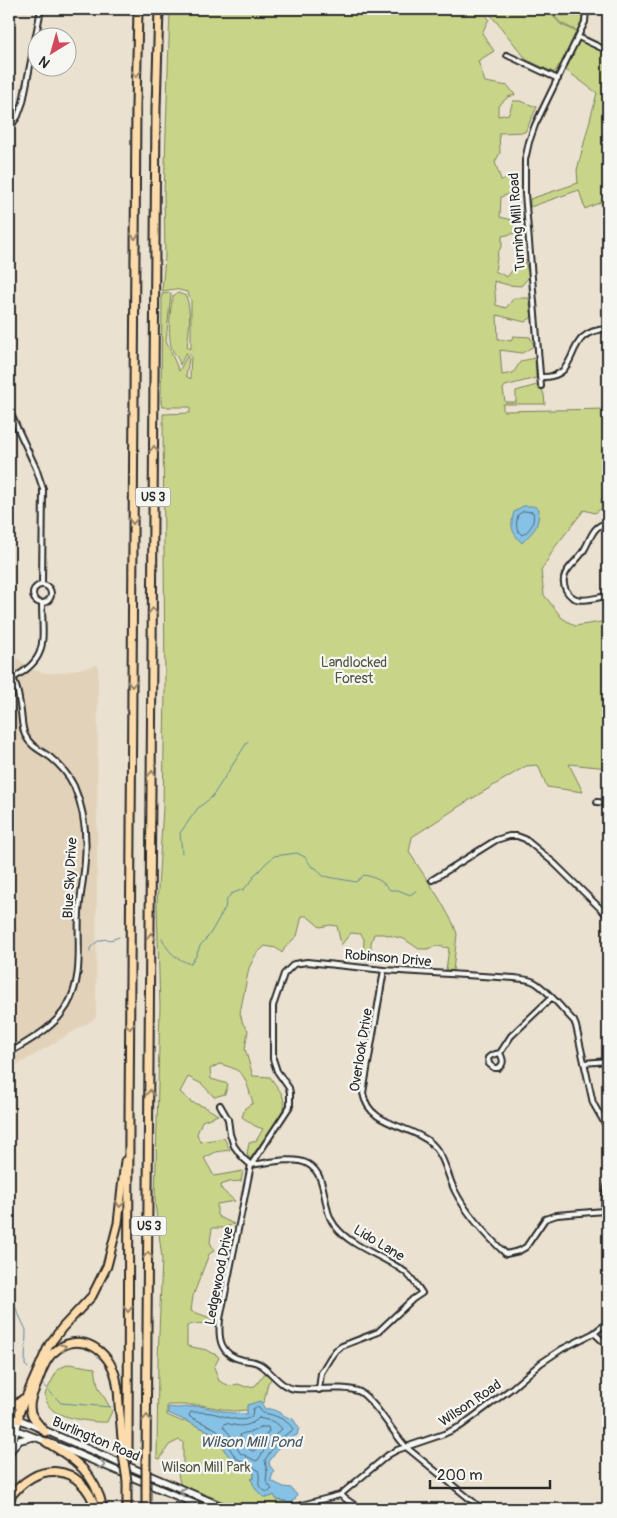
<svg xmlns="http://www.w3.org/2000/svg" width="617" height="1518" font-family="Pangolin,sans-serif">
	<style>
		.built { fill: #e2d2b9 }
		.green { fill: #c8d588; stroke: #7a805a }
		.water { fill: #86c2e5; stroke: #62869b }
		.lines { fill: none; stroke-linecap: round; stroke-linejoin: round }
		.shore { stroke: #4f6775; stroke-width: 1 }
		.stream { stroke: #62869b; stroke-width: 1 }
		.street-casing { stroke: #2b2b2b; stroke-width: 8 }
		.secondary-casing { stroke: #2b2b2b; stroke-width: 9 }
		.highway-casing { stroke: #2b2b2b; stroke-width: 11 }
		.street { stroke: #f6f6f2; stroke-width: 4 }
		.secondary { stroke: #f6f6f2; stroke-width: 5.5 }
		.highway { stroke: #fcdcac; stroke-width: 7 }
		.highway-bridge-casing { stroke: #2b2b2b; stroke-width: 11; stroke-linecap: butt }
		.highway-bridge { stroke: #fcdcac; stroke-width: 7 }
		.oneway { stroke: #94846c }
		.oneway2 { stroke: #90908e }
		.labels { text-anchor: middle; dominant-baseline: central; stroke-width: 4.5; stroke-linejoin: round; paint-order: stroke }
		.shield { fill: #f6f6f2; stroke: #686867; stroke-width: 1 }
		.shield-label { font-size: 12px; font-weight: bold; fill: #2b2b2b }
		.street-label { font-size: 14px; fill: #2b2b2b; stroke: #f6f6f2 }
		.park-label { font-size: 14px; fill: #525642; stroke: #f6f6f2 }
		.water-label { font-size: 15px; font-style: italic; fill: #465863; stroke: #f6f6f2 }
	</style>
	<rect width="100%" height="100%" fill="#eae1d0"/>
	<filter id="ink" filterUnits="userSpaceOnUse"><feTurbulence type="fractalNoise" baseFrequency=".02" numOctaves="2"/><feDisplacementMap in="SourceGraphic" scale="10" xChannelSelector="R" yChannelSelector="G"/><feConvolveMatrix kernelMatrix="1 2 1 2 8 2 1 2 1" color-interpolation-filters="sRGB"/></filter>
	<g filter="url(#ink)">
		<path class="built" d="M9,652L33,670L46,673H60L98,665L96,1018L9,1070Z"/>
		<g class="green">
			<path d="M170,9H481L489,19L482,33L494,51L478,61L485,82L508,86L515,95L508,97L498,106V116L509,114L513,101H520L537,107L525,132L499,133L500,153L495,162L501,180L516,178L517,191L501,197L500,217L520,222L516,233L502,236V246L498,252L495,271L507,277L517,264L519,253L525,260L529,277L521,286L508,285L494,281L496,305L506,308L514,298H529L532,317L525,322L497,315L498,339L511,341L513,336L530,337L534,346L522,353L500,350L502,375L513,373L521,361L535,358L536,378L505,386L503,389L505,402H516V391L540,384L544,395L545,404H503V411L608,409V500L601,499L602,508L595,513L584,510L555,547L541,571L544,595L562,618L575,626L608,621V768L569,764L583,792L547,787L538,765L526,766L463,804L412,837L409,852L439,898L453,923L457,934L453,971L446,970L449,948L437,946L427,949H419L404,939L384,934H374L371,943V961L363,960L364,939L361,934L351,933L341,945L337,926L330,925L320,927L307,916H302L297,936L286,946L282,953L276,948L265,946L256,954L249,968L240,1013L243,1024L248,1030L245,1049L253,1076L270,1077L282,1094L285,1105L276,1122L250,1159L247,1154L249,1143L256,1141L263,1129L255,1126L242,1117L245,1108L253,1103C245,1079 247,1070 219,1064L210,1069L211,1079L228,1084L225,1094L214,1097L202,1084L188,1077L180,1092L191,1102L205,1107L218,1115L202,1121L197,1134L200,1142L224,1138L230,1150L216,1152L204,1158L214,1176L243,1171L241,1181L229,1182L221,1185L222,1190L235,1201L217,1204V1215L219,1217L234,1224L223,1228H212L210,1242L214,1251L209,1254L193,1296L191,1311L216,1320C208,1326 197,1321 187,1326V1346L207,1350L218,1356L219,1358L214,1367L219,1381L230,1386L238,1384L246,1387L255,1386L266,1372L272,1378L268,1383L264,1402L247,1410L233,1411L201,1405H167V1415L183,1422L184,1420L213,1433L239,1466L254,1473V1478L251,1479L272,1496L274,1495L277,1500L287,1502L288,1504L286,1505L288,1506L277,1509H242L181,1485C178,1477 176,1469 183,1462V1442L179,1440L169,1445L160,1459L157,1458L158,1359L162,1258L155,1203L160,1007L157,905L163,807L165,690L163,414L190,413V407H162L161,402L162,294L171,293L166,341L179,371L187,356L189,359L186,376L191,379L190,375L191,356L186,353L180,365C178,357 176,357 173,351C167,341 170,308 173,296L178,293L186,296C192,312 189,330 187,347L191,349V300L187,292L175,289L162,291L165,257L164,194Z"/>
			<path d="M486,9H547L560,24L608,47V199L585,209L579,190L530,207V199L578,183L577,170L597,93L559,65L555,72H553L527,60Z"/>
			<path d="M548,9H554L563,16L573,9H583V21L579,32L561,23Z"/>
			<path d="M69,1364L95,1368L98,1386L112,1411L107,1422C95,1423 63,1418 54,1411C48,1407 46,1401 45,1394L58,1369Z"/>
		</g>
		<g class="water">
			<path d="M523,506H533L539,509C538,529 535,529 522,543C511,532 510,526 514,512Z"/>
			<path d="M260,1401L265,1409C276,1407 282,1417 293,1419L299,1428L297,1435C284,1441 278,1449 269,1462L270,1466L274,1471L271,1479V1481L284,1487L291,1488L297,1495L295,1500H293L291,1504H288L286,1501L277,1500L274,1495C263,1503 255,1489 251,1479L254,1478V1473L233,1461L224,1450V1446L213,1433L168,1413V1407L177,1408L200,1406L232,1413L247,1414V1405Z"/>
		</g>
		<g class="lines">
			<g class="shore">
				<path d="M524,511L533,512C535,522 531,530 522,535C515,530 516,522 518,515Z"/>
				<path d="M258,1407L263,1413C273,1414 288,1420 293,1429L292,1431C280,1436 272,1449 265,1460L267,1472L266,1481L272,1489L268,1492C253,1487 262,1480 258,1470L236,1458L230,1449L228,1443L216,1429L190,1417L189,1415L191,1412C198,1412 204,1412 211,1413C223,1415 242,1425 252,1416L253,1409Z"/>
				<path d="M259,1418C268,1421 276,1420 282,1429L273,1437L258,1460L256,1461L240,1453L236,1446L234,1440L223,1426L226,1423C239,1427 248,1428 259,1418Z"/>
				<path d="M261,1427H268L269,1431L254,1451H252L243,1444L240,1435C246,1431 252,1434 261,1427Z"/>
			</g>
			<g class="stream">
				<path d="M182,853L180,833L198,808L212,797L248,741"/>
				<path d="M162,938C167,951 176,959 190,964L196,956L200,946L210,934L225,908L227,899L231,894L241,890H243L254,878L253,876L259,871L264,865L274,856L297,853L305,857L312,867L316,868L323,876L356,882L364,875C375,877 384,882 390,890H398L410,895L417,890"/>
				<path d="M90,952V948C93,945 97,941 101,940C109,938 108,942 119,937"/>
				<path d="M9,1294L26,1330L25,1365L28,1368"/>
				<path d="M43,1385L61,1403L111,1407"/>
			</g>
			<defs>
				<g id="street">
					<path d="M578,37L608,51"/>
					<path d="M507,55L558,79"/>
					<path d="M9,129L18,116L23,102L41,9"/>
					<path d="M540,377C585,379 559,330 608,329"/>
					<path d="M541,386L525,194V160L529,142L535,125L585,22L586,9"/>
					<path d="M9,410L36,468L43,489L42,584"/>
					<path d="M608,523C592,525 591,539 584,550C577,563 557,572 566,590C575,607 594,597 608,596"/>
					<circle cx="42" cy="594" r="9"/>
					<path d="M9,669C17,683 19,697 21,712C22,720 22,728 25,735C30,746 40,750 50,757C60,765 68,774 74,786C84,809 87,835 85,860C84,878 80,895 79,913C77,944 84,977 67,1006C54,1028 30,1040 9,1053"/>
					<path d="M13,678C50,658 42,640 42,603"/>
					<path d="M597,802L608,803"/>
					<path d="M432,880L496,840L509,836H517L525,839L554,863L608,916"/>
					<path d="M384,970L363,1093C369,1127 410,1124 431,1143C445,1156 447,1175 455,1191C467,1215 487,1236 506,1254L519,1251L526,1247L545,1219L557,1215L604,1211"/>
					<path d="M500,1053L492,1055L488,1058L489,1064L494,1068H498C505,1064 503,1059 500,1053L511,1036L551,998"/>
					<path d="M584,1063L608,1061"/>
					<path d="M220,1105L228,1119L230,1134L234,1146L243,1158L251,1165C267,1163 294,1156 308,1164C329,1176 321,1209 335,1226C352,1248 383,1255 405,1272C412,1277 417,1286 422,1293L413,1299L378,1332L342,1346L336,1350L330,1358L321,1373L319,1390"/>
					<path d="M608,1184C603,1199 603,1210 608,1226"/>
					<path d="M594,1333L608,1322"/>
					<path d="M340,1495L360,1509"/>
					<path d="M286,1509L340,1495L388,1455L397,1450L444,1434L461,1426L512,1388L541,1363L562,1349L594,1333L608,1346"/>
					<path d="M482,1509L406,1447C394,1434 373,1399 360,1392C344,1385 313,1391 295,1389C280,1387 273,1373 261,1365C256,1361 250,1361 243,1360C220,1355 218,1339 220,1319L251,1165L290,1106V1093L289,1088L277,1071L273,1059V1006L284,974L294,964L307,962L384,970L514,978C521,979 528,979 534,982C546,988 564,1011 574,1021L576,1026L593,1103L608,1129"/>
				</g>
				<g id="secondary">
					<path d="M9,1415L228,1509"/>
					<path d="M9,1427L68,1450L207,1509"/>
					<path d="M9,1436L15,1419"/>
					<path d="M12,1449L20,1440L33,1437"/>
					<path d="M9,1457L19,1420"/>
				</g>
				<g id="highway">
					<path d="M9,1408L16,1405L23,1399"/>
					<path d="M19,1420V1413L49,1345L62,1328L92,1296L107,1266L118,1223L125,1161"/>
					<path d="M45,1432C40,1426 34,1420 31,1413C28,1403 33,1393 37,1384C41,1374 44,1361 53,1353C78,1329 109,1349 116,1378C118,1387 119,1397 119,1405C121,1422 122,1438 123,1455"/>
					<path d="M46,1442C75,1459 96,1474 103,1509"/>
					<path d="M128,1458L129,1121L136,106L138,9"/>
					<path d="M146,1467L156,108L159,9"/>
					<path d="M9,1499C36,1460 81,1462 96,1509"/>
					<path d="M127,1509V1481"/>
					<path d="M146,1509V1490"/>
				</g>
			</defs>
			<use href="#street" class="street-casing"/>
			<use href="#secondary" class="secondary-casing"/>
			<use href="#highway" class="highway-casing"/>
			<use href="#street" class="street"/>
			<use href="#secondary" class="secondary"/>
			<use href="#highway" class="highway"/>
			<defs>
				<g id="highway-bridge">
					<path d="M123,1455L127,1481"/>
					<path d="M146,1467V1490"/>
				</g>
			</defs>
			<use href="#highway-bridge" class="highway-bridge-casing"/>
			<use href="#highway-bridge" class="highway-bridge"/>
		</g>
		<defs><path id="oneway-chevron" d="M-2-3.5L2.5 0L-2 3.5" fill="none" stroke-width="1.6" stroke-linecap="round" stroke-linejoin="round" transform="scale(1.25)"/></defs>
		<g class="oneway">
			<use href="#oneway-chevron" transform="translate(136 74) rotate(91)"/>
			<use href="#oneway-chevron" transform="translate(135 236) rotate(90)"/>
			<use href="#oneway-chevron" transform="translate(154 449) rotate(-90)"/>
			<use href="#oneway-chevron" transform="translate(133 521) rotate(90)"/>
			<use href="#oneway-chevron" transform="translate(153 611) rotate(-90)"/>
			<use href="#oneway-chevron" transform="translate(132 684) rotate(90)"/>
			<use href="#oneway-chevron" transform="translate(152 774) rotate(-90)"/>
			<use href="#oneway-chevron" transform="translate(151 936) rotate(-90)"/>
			<use href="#oneway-chevron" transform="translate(130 1026) rotate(90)"/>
			<use href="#oneway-chevron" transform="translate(150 1093) rotate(-90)"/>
			<use href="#oneway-chevron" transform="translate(120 1204) rotate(96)"/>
			<use href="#oneway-chevron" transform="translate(148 1255) rotate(-89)"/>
			<use href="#oneway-chevron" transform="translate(128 1309) rotate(90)"/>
			<use href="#oneway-chevron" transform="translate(63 1347) rotate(-25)"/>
			<use href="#oneway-chevron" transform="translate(147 1418) rotate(-89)"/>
		</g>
		<g class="oneway2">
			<use href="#oneway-chevron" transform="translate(102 1465) rotate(23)"/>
			<use href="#oneway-chevron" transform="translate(183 1491) rotate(-156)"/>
		</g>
	</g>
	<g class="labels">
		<g class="shield">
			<rect x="135.5" y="487.5" width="35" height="19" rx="4"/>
			<rect x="131.5" y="1216.5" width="35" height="19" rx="4"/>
		</g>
		<g class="shield-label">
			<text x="153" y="497">US 3</text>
			<text x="149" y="1226">US 3</text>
		</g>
		<g class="street-label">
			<text transform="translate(517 222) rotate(-94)">Turning Mill Road</text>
			<text transform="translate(70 878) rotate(-87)">Blue Sky Drive</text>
			<text transform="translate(388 958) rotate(5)">Robinson Drive</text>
			<text transform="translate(361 1050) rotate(-81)">Overlook Drive</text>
			<text transform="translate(379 1243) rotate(31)">Lido Lane</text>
			<text transform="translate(219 1276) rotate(-79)">Ledgewood Drive</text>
			<text transform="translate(470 1403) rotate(-34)">Wilson Road</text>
			<text transform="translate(96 1439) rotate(23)">Burlington Road</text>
		</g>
		<g class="park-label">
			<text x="354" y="662">Landlocked<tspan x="354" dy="16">Forest</tspan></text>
			<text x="206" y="1467">Wilson Mill Park</text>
		</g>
		<g class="water-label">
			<text x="251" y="1442">Wilson Mill Pond</text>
		</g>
	</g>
	<rect width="617" height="1518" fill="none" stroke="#f6f6f2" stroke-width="30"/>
	<rect x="15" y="15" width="587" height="1488" fill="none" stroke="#2b2b2b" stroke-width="2" filter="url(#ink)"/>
	<g transform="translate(52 52) rotate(217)"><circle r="24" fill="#f6f6f2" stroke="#a5a5a2"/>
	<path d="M0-4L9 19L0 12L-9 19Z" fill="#d1495b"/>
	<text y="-8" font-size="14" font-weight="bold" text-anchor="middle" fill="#2b2b2b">N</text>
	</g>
	<path d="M430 1480v8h120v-8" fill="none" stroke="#2b2b2b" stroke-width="2.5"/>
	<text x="437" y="1480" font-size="15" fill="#2b2b2b" stroke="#f6f6f2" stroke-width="4" paint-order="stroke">200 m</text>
</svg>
